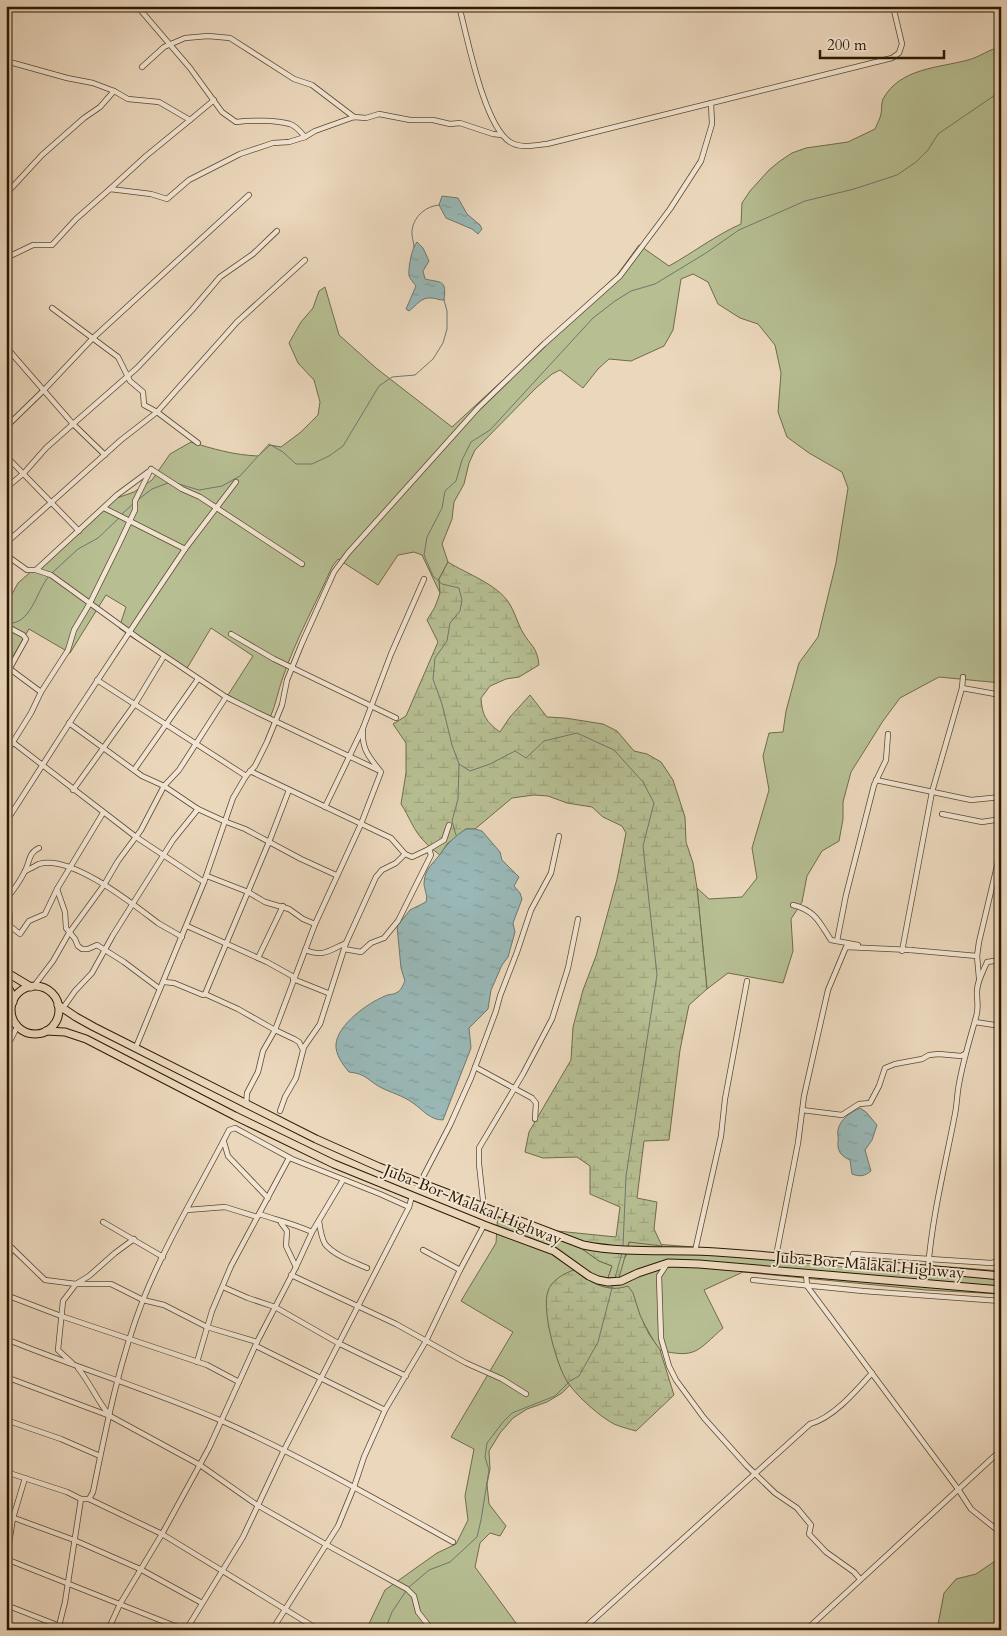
<svg xmlns="http://www.w3.org/2000/svg" width="1007" height="1636" font-family="Cardo,serif">
	<style>
		.green { fill: #b6be92; stroke: #706b49 }
		.wetland { fill: url(#wetland-marsh); stroke: #706b49 }
		.water { fill: url(#water-ripples); stroke: #6d786e }
		.lines { fill: none; stroke-linecap: round; stroke-linejoin: round }
		.stream { stroke: #6d786e; stroke-width: 1 }
		.minor-casing { stroke: #5a482f; stroke-width: 6 }
		.primary-casing { stroke: #2a1800; stroke-width: 9 }
		.trunk-casing { stroke: #2a1800; stroke-width: 9 }
		.minor { stroke: #f2e5d3; stroke-width: 4.5 }
		.primary { stroke: #ebd7bc; stroke-width: 7 }
		.trunk { stroke: #ebd7bc; stroke-width: 7 }
		.labels { text-anchor: middle; dominant-baseline: central; stroke-width: 4; stroke-linejoin: round; paint-order: stroke }
		.street-label { font-size: 16px; fill: #2a1800; stroke: #f2e5d3 }
	</style>
	<defs>
		<pattern id="wetland-marsh" width="20" height="14" patternUnits="userSpaceOnUse" patternTransform="scale(1.25)"><rect width="20" height="14" fill="#b6be92"/><path d="M1 5h8M5 5V1M11 12h8M15 12V8" fill="none" stroke="#9da37c"/></pattern>
		<pattern id="water-ripples" width="26" height="14" patternUnits="userSpaceOnUse" patternTransform="scale(1.25)"><rect width="26" height="14" fill="#99b8b7"/><path d="M2 4q2-2 4 0t4 0M15 11q2-2 4 0t4 0" fill="none" stroke="#849d9c"/></pattern>
	</defs>
	<rect width="100%" height="100%" fill="#ebd7bc"/>
	<filter id="stains"><feTurbulence type="fractalNoise" baseFrequency=".004" numOctaves="4"/><feColorMatrix values="0 0 0 0 .2 0 0 0 0 .09 0 0 0 0 .02 0 0 0 .5 -.17"/></filter>
	<radialGradient id="worn" r=".72"><stop offset=".6" stop-color="#630" stop-opacity="0"/><stop offset="1" stop-color="#630" stop-opacity=".3"/></radialGradient>
	<g class="green">
		<path d="M1001,47V683L939,677L900,698L883,721L851,772L843,802V819L839,841L822,851L807,876L802,902L791,919L793,951L783,983L728,973L707,989L697,888L709,899L742,897L757,878L752,848L769,790L763,756L769,733L783,732L786,711L799,663L818,637L836,563L848,488L842,472L809,453L787,437L778,412L781,373L775,345L758,324L740,318L718,304L708,282L693,274L681,279L673,330L664,346L631,361L609,359L598,369L583,388L560,370L552,374L536,388L475,450L469,463L464,484L454,502L452,519L442,544L448,562L439,579L440,593L422,555L414,552L398,555L378,585L338,559L332,567C316,603 296,639 283,677C278,691 276,704 270,718L228,695L253,656L211,628L186,670L133,638L119,628L126,607L106,595L70,653L29,629L8,665L6,664V605L18,583L114,499L134,492L152,480L170,454L191,442C213,449 234,455 258,456L270,445L281,447L301,432L318,415L320,402L314,380L298,363L289,343L301,322L313,308L319,291L325,287L339,335L376,368L452,427L617,275L639,245L669,266C694,252 716,235 741,224L742,203L750,191L769,170L780,161L792,153L806,148L848,142L875,129C877,124 880,119 881,114C882,109 881,104 883,99C900,68 938,68 968,60C980,57 989,49 1001,47Z"/>
		<path d="M498,1211L557,1231L599,1261L612,1266L608,1278L626,1256L629,1242L1001,1271V1294L926,1290L743,1272L704,1290L723,1328C697,1351 696,1359 659,1350C651,1337 630,1295 616,1289C612,1287 606,1288 601,1287C591,1283 582,1276 574,1270L549,1327L561,1369L570,1385L562,1393L547,1402L527,1409L513,1418L500,1433L489,1451L490,1469L487,1484L489,1504L506,1526L500,1536L490,1533L480,1543L475,1567L521,1630H366L385,1590L437,1553L456,1544L468,1520L465,1496L474,1449L451,1437L513,1332L461,1301L496,1243Z"/>
		<path d="M1001,1557V1630H937L944,1593L956,1579L976,1574Z"/>
	</g>
	<g class="wetland">
		<path d="M448,562C467,574 497,584 509,603C515,612 517,622 522,631C531,647 537,646 539,665L519,677L506,679L490,686L481,698C482,715 486,722 500,732L510,717L530,695L547,717L565,718L603,724L617,731L634,751L647,754L661,762L673,780L685,817L686,842L693,863L697,888L707,989L689,1005L680,1050L669,1140L644,1141L637,1198L657,1202L654,1229L662,1246L629,1242L619,1278H608L612,1266L599,1261L557,1231L616,1237L620,1207L590,1194V1166L577,1157L543,1158L525,1152L529,1132L571,1060L573,1027L583,990L596,956L617,879L626,833L622,826L603,817L592,807L567,803L548,796L534,795L512,798L475,829H466L447,844L440,855C435,851 429,847 425,842C414,832 409,816 401,804L406,773V743L393,724L406,716L438,642L427,620L435,607L440,593L439,579Z"/>
		<path d="M574,1270C591,1283 607,1293 628,1286L633,1293L640,1315L649,1334L660,1350L674,1395L636,1431C629,1429 621,1427 614,1424C599,1416 578,1397 568,1383C557,1367 541,1310 548,1291C551,1281 564,1273 574,1270Z"/>
	</g>
	<g class="water">
		<path d="M442,196L458,198L467,214L480,225L482,229L478,234L472,229L446,218L439,205Z"/>
		<path d="M417,242L423,248L429,261L423,271L425,279C441,283 447,279 444,300C438,300 436,298 431,298C421,297 416,306 409,311L406,309L416,286C414,283 409,278 409,275C408,268 412,247 417,242Z"/>
		<path d="M466,829H475L482,831L500,852L502,860L519,877L514,886L520,893L522,899L513,923L515,932L508,957L502,965L491,990L488,1009L469,1028L471,1048L443,1120C430,1120 423,1110 413,1103C402,1095 391,1093 380,1087C367,1080 367,1074 349,1072C343,1065 335,1054 336,1044C338,1024 368,1003 385,996C388,994 393,995 396,993C401,991 403,985 405,981L401,968L397,926L410,910L426,902C428,894 424,890 424,883C425,868 433,864 441,853C448,843 455,836 466,829Z"/>
		<path d="M860,1108L866,1112L877,1125L872,1140L865,1150L871,1171C865,1176 860,1177 852,1174L850,1160C841,1156 837,1151 838,1142C839,1138 837,1134 838,1130C840,1119 851,1112 860,1108Z"/>
	</g>
	<g class="lines">
		<g class="stream">
			<path d="M414,247C414,242 411,235 412,230C414,216 426,206 439,205"/>
			<path d="M179,484L199,490L222,486L240,476L269,444L283,452L296,464H312L329,456L343,446L379,386L392,377L415,375L433,359L443,343L447,329V311L444,300"/>
			<path d="M139,499L152,489L168,483"/>
			<path d="M122,514L134,503"/>
			<path d="M52,573L78,549L98,538L120,517"/>
			<path d="M6,623C31,627 36,591 49,576"/>
			<path d="M456,835L452,821L458,799L459,764"/>
			<path d="M623,1246L626,1176L657,975L643,846L654,803L643,782L614,750L577,733L544,741L526,758L515,751L490,764L470,771L459,764L452,745L442,704L433,679L435,658L447,641L450,623L460,611L462,600L459,588L442,584L433,576L424,555L427,537L442,508L445,491L456,481L462,460L471,442L490,430L593,318L615,301L631,291L655,284L706,253L739,230L805,201L854,189L897,175L916,162L928,150L938,134L1001,91"/>
			<path d="M615,1278L622,1253"/>
			<path d="M408,1588L429,1570L450,1562L477,1537L481,1520L489,1470L485,1457L487,1443L503,1422L512,1413L555,1396L570,1381L579,1376L598,1342L613,1284"/>
			<path d="M385,1630L392,1612L406,1591"/>
		</g>
		<defs>
			<g id="minor">
				<path d="M137,6L190,68L222,112L236,122C251,120 275,120 290,124C296,126 301,132 305,137"/>
				<path d="M459,6C467,36 484,126 510,142C521,149 535,145 547,144L892,58L899,53L902,44L893,6"/>
				<path d="M6,61L67,78L93,83L114,91L128,99L159,102L190,120L214,100"/>
				<path d="M142,67L164,47L185,38L208,36L230,38L294,79L312,85L354,117"/>
				<path d="M110,189L146,156L190,120"/>
				<path d="M6,194L42,155L84,118L100,107L114,91"/>
				<path d="M6,258L33,245H52L76,219L110,189L151,194L167,199L189,180L240,154L273,143L289,142L305,137L315,131L354,117L366,118L379,114L410,120H433L450,124L460,123L493,134L502,135"/>
				<path d="M52,308L118,357L130,381L143,392L144,405L157,412L198,443"/>
				<path d="M6,347L73,424L105,455"/>
				<path d="M6,427L43,391L92,339L249,195"/>
				<path d="M6,456L79,531"/>
				<path d="M151,469L182,489L200,497L302,564"/>
				<path d="M6,488L24,473L46,448L73,424L137,368L192,310L220,277L253,254L277,231"/>
				<path d="M104,508L185,549"/>
				<path d="M6,543L121,440L157,412L237,322L305,260"/>
				<path d="M6,555L27,570H36L117,495L148,472"/>
				<path d="M36,570L51,575L138,638L226,697L258,713L378,770"/>
				<path d="M6,626L23,635L26,639L6,675"/>
				<path d="M231,634L274,659L396,718"/>
				<path d="M10,669L41,692"/>
				<path d="M97,680L246,776"/>
				<path d="M962,688L963,677"/>
				<path d="M69,723L142,776L164,786L198,809L224,821L245,829L301,859L336,875"/>
				<path d="M6,737L136,837L204,882"/>
				<path d="M6,753L31,713L41,692L68,650L74,630L90,603L119,544L135,510V501L151,469"/>
				<path d="M134,770L198,679"/>
				<path d="M250,771L391,838L405,854L412,857L429,849L444,840L449,825"/>
				<path d="M876,780L971,800L1001,797"/>
				<path d="M73,790L135,704L164,656"/>
				<path d="M325,807L363,728L391,654L424,579"/>
				<path d="M103,813L57,889L65,912L66,928L75,939L78,946L82,949H88L97,945L124,962L160,989"/>
				<path d="M942,814L982,822L995,820L1001,821"/>
				<path d="M6,822L74,716L144,610L185,549L236,482"/>
				<path d="M25,871C30,869 35,866 39,864C71,854 134,905 158,923C166,928 174,932 182,937"/>
				<path d="M207,876L248,892L265,902L289,909L303,919L315,924"/>
				<path d="M6,899C13,891 20,881 25,871C30,862 28,853 39,848"/>
				<path d="M6,905L10,915V926L20,934L29,921L45,914L57,889"/>
				<path d="M793,905C816,911 819,922 831,940L858,945"/>
				<path d="M187,926L267,962L294,977"/>
				<path d="M837,941L846,895L874,785L886,760L888,734"/>
				<path d="M344,949L361,952L371,943L384,938L398,921L431,855L429,849"/>
				<path d="M305,950C324,957 328,951 346,943"/>
				<path d="M910,950L977,956L979,978"/>
				<path d="M902,951L932,792L962,688L1001,695"/>
				<path d="M977,956L979,942L1001,849"/>
				<path d="M258,958L283,906"/>
				<path d="M293,979L328,993"/>
				<path d="M164,982L174,983L203,995L205,994L271,837L289,790"/>
				<path d="M34,986L53,961L69,933L104,885L118,861L141,830L164,786L179,770L226,697"/>
				<path d="M205,994L238,1009L275,1030L294,1039L299,1042L303,1050"/>
				<path d="M63,1008L75,991L92,973L113,935L173,840L198,809"/>
				<path d="M975,1022L1001,1026"/>
				<path d="M136,1047L204,882L233,798L246,776L255,766L267,742L282,705L287,680L302,643L334,572L348,553L478,408L544,344L620,276L670,209L701,161L712,124L711,103"/>
				<path d="M6,1049L17,1027"/>
				<path d="M475,1067L532,1098L536,1103L535,1119"/>
				<path d="M246,1105L247,1093L258,1072L263,1051L275,1030L315,924L361,824L381,772C369,757 361,749 363,728"/>
				<path d="M802,1110L842,1115L859,1104L870,1103L879,1086L885,1068L895,1064L922,1059L929,1055L939,1054L961,1056L965,1054"/>
				<path d="M280,1111L285,1097L296,1078L304,1047L320,1024L346,943L376,877L382,870L396,863L405,854"/>
				<path d="M224,1142L228,1156L268,1198"/>
				<path d="M424,1175L450,1125L471,1078L496,1011L500,996L517,952L531,910L551,873L559,836"/>
				<path d="M483,1200L479,1164V1148L523,1074L552,1019L568,968L578,919"/>
				<path d="M187,1210L225,1207L257,1217"/>
				<path d="M259,1214C277,1220 295,1224 312,1232"/>
				<path d="M319,1221C320,1228 321,1237 325,1244C335,1256 354,1262 367,1268"/>
				<path d="M103,1222L163,1257"/>
				<path d="M281,1223L287,1231L286,1246L296,1267"/>
				<path d="M12,1248L45,1280L76,1284H111L143,1300L164,1305L207,1327L257,1342"/>
				<path d="M423,1250L460,1270"/>
				<path d="M695,1251L721,1136L725,1099L747,981"/>
				<path d="M776,1256L798,1143L804,1096L828,990L846,947L911,950"/>
				<path d="M998,1261L1001,1250"/>
				<path d="M851,1262L853,1254L991,1263L1001,1261"/>
				<path d="M667,1264L659,1276L661,1338L669,1366L676,1380L704,1418L747,1466L775,1493L797,1508L811,1525L809,1534L826,1552L854,1572L860,1579"/>
				<path d="M6,1265L12,1248"/>
				<path d="M928,1269C932,1217 945,1166 955,1114C957,1104 957,1094 959,1084C963,1061 970,1039 976,1017C979,1009 977,1002 977,994C976,983 983,972 987,962L1001,960"/>
				<path d="M806,1273L807,1286L958,1489L971,1509L1001,1533"/>
				<path d="M291,1275L396,1324L466,1363L502,1379L526,1394"/>
				<path d="M753,1280L863,1291L1001,1301"/>
				<path d="M223,1287L248,1298L275,1307L338,1343L406,1376"/>
				<path d="M6,1295L61,1316L207,1365L239,1382"/>
				<path d="M6,1339C77,1368 151,1390 222,1421C301,1456 377,1500 453,1542"/>
				<path d="M256,1346L385,1410"/>
				<path d="M197,1362L212,1311L231,1266L289,1158"/>
				<path d="M72,1363L58,1350L63,1301L76,1284L89,1276L115,1253L134,1239"/>
				<path d="M78,1368C90,1383 97,1400 109,1415"/>
				<path d="M6,1377L110,1416L200,1465L257,1505L327,1545L407,1589L414,1596L418,1612L432,1630"/>
				<path d="M6,1420L61,1439L100,1456"/>
				<path d="M6,1472L67,1492L81,1499H89L162,1534L319,1630"/>
				<path d="M89,1499L93,1492C106,1428 119,1361 143,1300C166,1242 200,1187 229,1130L235,1128L292,1159L380,1194L409,1207"/>
				<path d="M6,1515L74,1540L140,1569L202,1603"/>
				<path d="M6,1559L185,1630"/>
				<path d="M6,1563L13,1518L25,1478"/>
				<path d="M6,1605L70,1630"/>
				<path d="M58,1630L65,1602L81,1499"/>
				<path d="M108,1630L120,1604L162,1534L209,1448L257,1342L296,1267L312,1232L343,1180"/>
				<path d="M186,1630L243,1537L284,1450L409,1207L412,1196"/>
				<path d="M272,1630L338,1526L354,1487L364,1457L385,1410L426,1341L460,1270L484,1225"/>
				<path d="M582,1630L810,1424C833,1418 856,1391 872,1373"/>
				<path d="M806,1630L1001,1450"/>
			</g>
			<path id="primary" d="M6,999L13,1002"/>
			<g id="trunk">
				<path d="M6,972L31,987"/>
				<path d="M6,984L14,998"/>
				<circle cx="35" cy="1010" r="24"/>
				<path d="M58,1005L76,1017L94,1027L316,1139L379,1167L583,1245C626,1254 672,1249 716,1252C811,1259 906,1267 1001,1276"/>
				<path d="M46,1031L65,1032L86,1039L235,1116L334,1164L484,1225L554,1251L589,1276L598,1280L608,1282L621,1281L638,1273L668,1263L699,1264L1001,1290"/>
			</g>
		</defs>
		<use href="#minor" class="minor-casing"/>
		<use href="#primary" class="primary-casing"/>
		<use href="#trunk" class="trunk-casing"/>
		<use href="#minor" class="minor"/>
		<use href="#primary" class="primary"/>
		<use href="#trunk" class="trunk"/>
	</g>
	<g class="labels">
		<g class="street-label">
			<text transform="translate(473 1205) rotate(22)">Juba-Bor-Malakal Highway</text>
			<text transform="translate(870 1265) rotate(5)">Juba-Bor-Malakal Highway</text>
		</g>
	</g>
	<rect width="1007" height="1636" fill="none" stroke="#ebd7bc" stroke-width="25"/>
	<rect x="8" y="8" width="992" height="1621" fill="none" stroke="#2a1800" stroke-width="2.5"/>
	<rect x="12" y="12" width="982" height="1611" fill="none" stroke="#2a1800"/>
	<path d="M820 50v8h124v-8" fill="none" stroke="#2a1800" stroke-width="2.5"/>
	<text x="827" y="50" font-size="15" fill="#2a1800" stroke="#f2e5d3" stroke-width="4" paint-order="stroke">200 m</text>
	<rect width="100%" height="100%" filter="url(#stains)"/>
	<rect width="100%" height="100%" fill="url(#worn)"/>
</svg>
